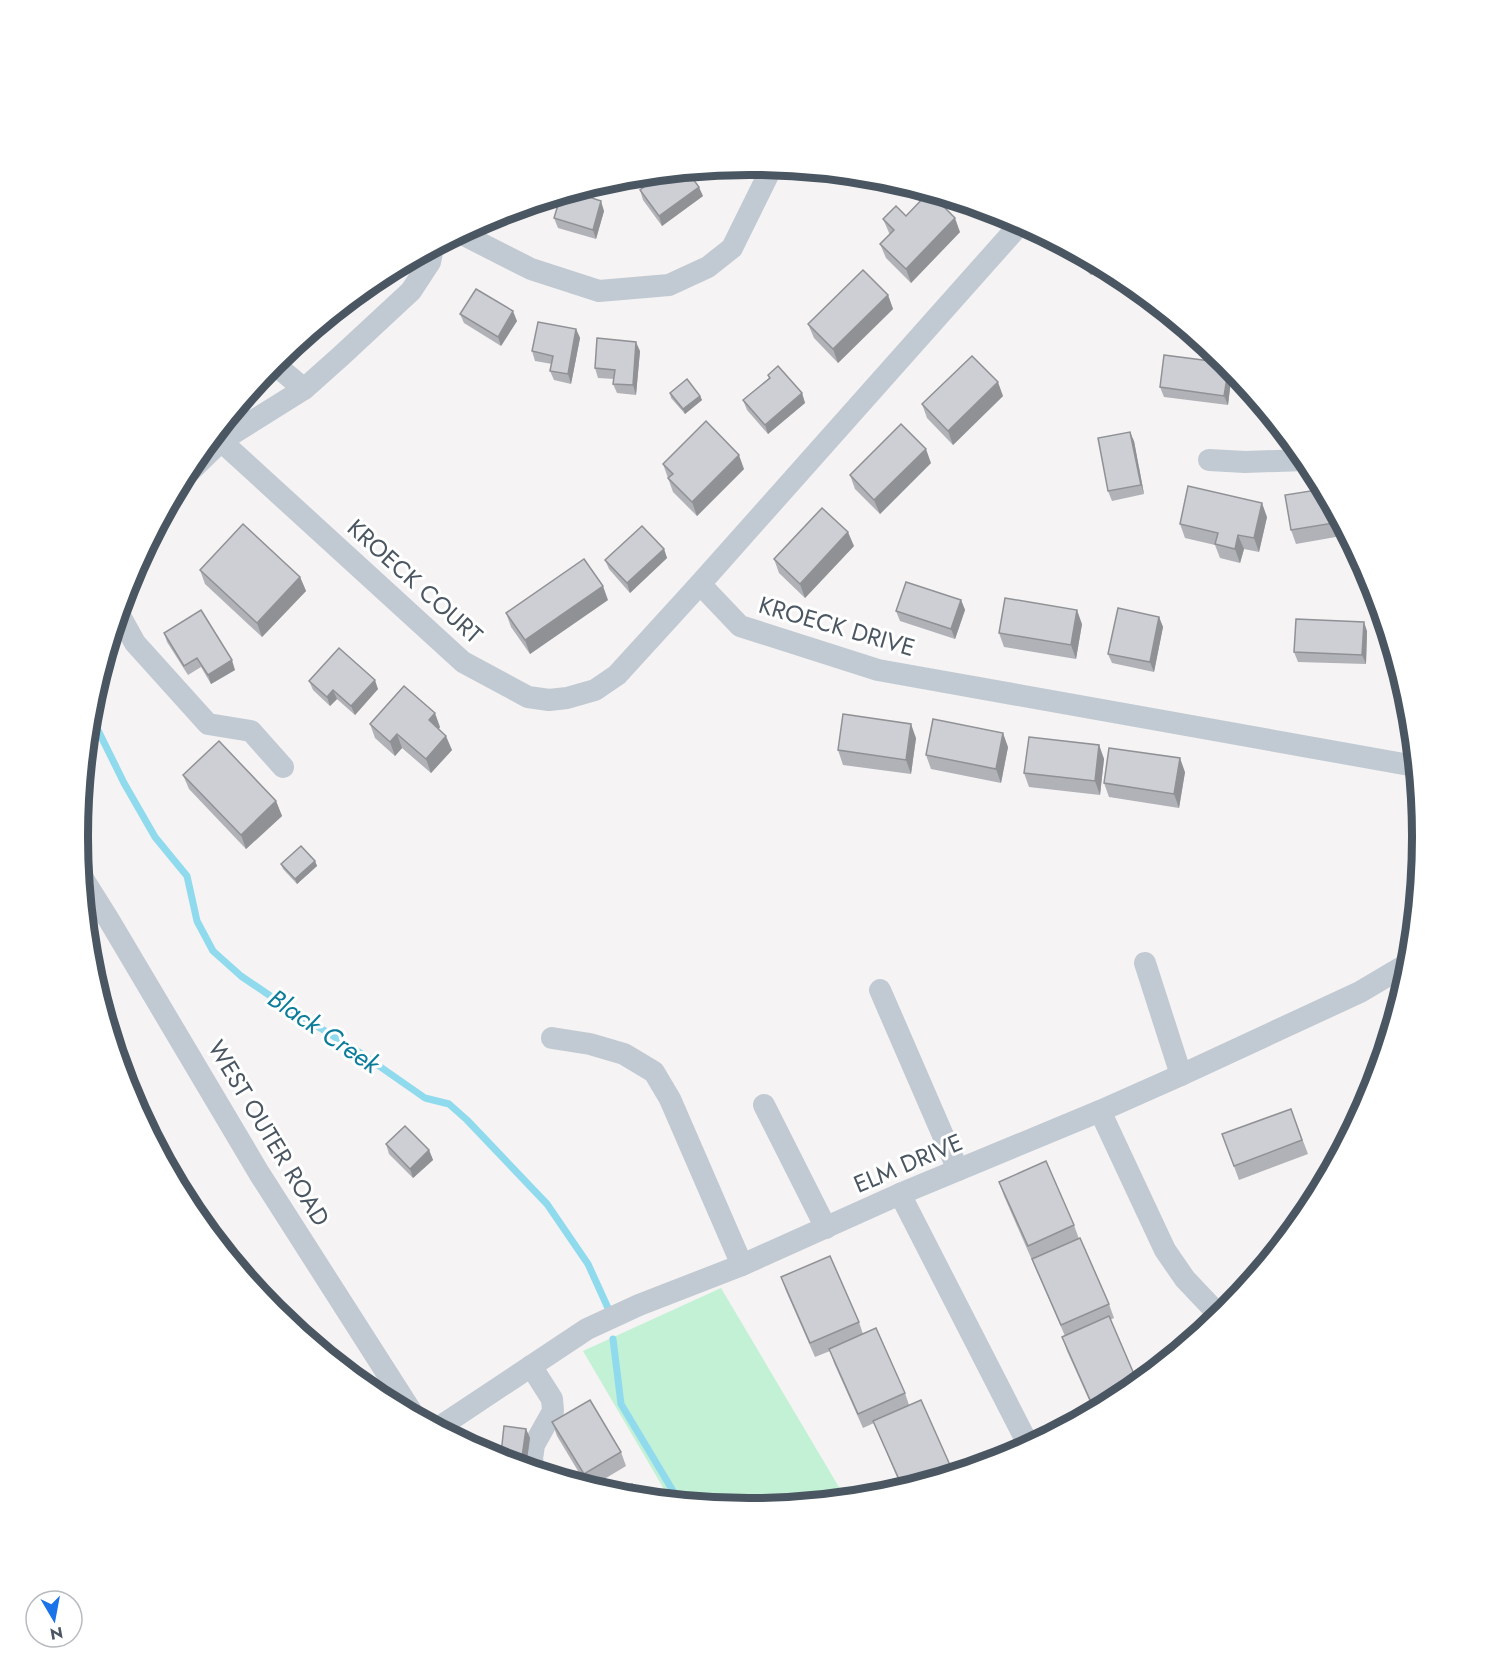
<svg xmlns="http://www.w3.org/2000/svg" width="1500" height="1673" font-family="Jost,sans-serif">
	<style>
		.green { fill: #c3f1d5 }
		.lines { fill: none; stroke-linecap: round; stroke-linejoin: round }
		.stream { stroke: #90daee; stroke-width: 7 }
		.minor { stroke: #c1cad2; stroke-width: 22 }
		.wall { fill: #b0b2b7 }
		.shaded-wall { fill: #909195 }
		.building { fill: #cdcfd5; stroke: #909195; stroke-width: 1.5 }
		.labels { text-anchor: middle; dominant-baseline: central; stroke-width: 6; stroke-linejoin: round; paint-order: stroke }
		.street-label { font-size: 24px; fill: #4a5661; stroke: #fff }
		.water-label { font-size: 26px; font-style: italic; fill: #0c7c9b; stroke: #fff }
		.rim { fill: none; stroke: #4a5661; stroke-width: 8 }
	</style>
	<rect width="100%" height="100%" fill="#f5f3f3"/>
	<path class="green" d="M721,1288L846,1499L750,1508L671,1501L583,1351Z"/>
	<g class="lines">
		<g class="stream">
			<path d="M90,714L124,783L155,837L187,876L197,921L213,951L241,976L288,1008L359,1052L425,1098L449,1104L467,1120L547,1204L588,1264L608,1308"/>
			<path d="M613,1339L621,1404L679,1501"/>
		</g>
		<g class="minor">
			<path d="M460,233L531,269L599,291L669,285L708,267L732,248L772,167"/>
			<path d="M273,363L304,389"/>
			<path d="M221,441L463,662L528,697L549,700L567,698L595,690L617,675L700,584L1021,223"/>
			<path d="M1209,460L1245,462L1306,460"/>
			<path d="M184,477L221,441L304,389L341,356L411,291L430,262L433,248"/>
			<path d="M700,584L740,626L878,670L1415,766"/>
			<path d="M119,614L135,643L208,724L251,731L283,767"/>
			<path d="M82,877L109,920L259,1173L413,1414"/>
			<path d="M1145,963L1181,1075"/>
			<path d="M880,990L958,1170"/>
			<path d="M552,1038L590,1044L624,1054L654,1072L670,1099L742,1265"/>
			<path d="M764,1105L826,1228"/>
			<path d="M1100,1111L1165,1250L1185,1279L1220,1316"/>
			<path d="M900,1194L1029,1446"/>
			<path d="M531,1366L552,1399L553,1411L534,1445L532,1459L534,1470"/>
			<path d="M438,1428L587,1329L639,1305L742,1265L900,1194L1100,1111L1181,1075L1360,992L1409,963"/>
		</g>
	</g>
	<g class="wall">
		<path d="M640,190L703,196L662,226L643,200Z"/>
		<path d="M584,191L586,196L604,211L596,239L558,228L554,218Z"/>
		<path d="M906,216L960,232L911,283L886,258L880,244L890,235L883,219Z"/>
		<path d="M1064,246L1100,265L1091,275L1066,252Z"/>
		<path d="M888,295L893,309L838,363L814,338L808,324Z"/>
		<path d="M460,314L517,321L501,346L464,323Z"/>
		<path d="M576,329L580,338L571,384L554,380L550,371L552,364L535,361L532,351Z"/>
		<path d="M640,351L636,395L617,393L613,384L614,379L598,378L595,368Z"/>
		<path d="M1232,372L1228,405L1164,397L1160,387Z"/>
		<path d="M768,375L802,393L805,403L768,434L747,410L743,400L769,378Z"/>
		<path d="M670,393L700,396L702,400L685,414L671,398Z"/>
		<path d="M1003,396L953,445L927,418L922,404Z"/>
		<path d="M1134,441L1144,494L1112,501L1108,491Z"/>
		<path d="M931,463L880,514L855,489L850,475Z"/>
		<path d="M663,464L744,469L697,516L673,492Z"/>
		<path d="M1323,489L1347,535L1296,544L1291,530Z"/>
		<path d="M1267,517L1259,552L1244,549L1240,563L1220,558L1215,545L1185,538L1180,524Z"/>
		<path d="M854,546L805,598L779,573L774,559Z"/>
		<path d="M664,549L667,558L630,593L609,569L605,560Z"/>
		<path d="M200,570L300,577L306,591L262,637L205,584Z"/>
		<path d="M608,600L530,654L511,627L506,613Z"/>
		<path d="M961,600L965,610L955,639L900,621L896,611Z"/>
		<path d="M1159,617L1163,627L1154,672L1112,663L1108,654Z"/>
		<path d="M1082,624L1076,659L1004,647L999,633Z"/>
		<path d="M1367,631L1366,664L1298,662L1294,652Z"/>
		<path d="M164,633L235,670L211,684L201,667L188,675L167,642Z"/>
		<path d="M309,681L378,689L355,715L337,699L330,706L313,690Z"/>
		<path d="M370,724L440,727L439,729L452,750L431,773L402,748L395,756L375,738Z"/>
		<path d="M916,738L911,774L843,765L838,750Z"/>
		<path d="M1099,745L1104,759L1100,795L1029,787L1024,773Z"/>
		<path d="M1008,747L1001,783L931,769L926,755Z"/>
		<path d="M1185,772L1179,808L1109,797L1104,783Z"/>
		<path d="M183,775L276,801L282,816L246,849L189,789Z"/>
		<path d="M315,861L317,866L297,884L283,869L281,864Z"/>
		<path d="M1291,1109L1308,1154L1239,1180L1222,1134Z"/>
		<path d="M386,1144L429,1150L433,1160L413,1178L389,1154Z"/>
		<path d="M999,1182L1074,1225L1079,1239L1109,1304L1114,1318L1110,1320L1138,1383L1123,1395L1094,1411L1067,1351L1062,1337L1065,1336L1004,1196Z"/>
		<path d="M781,1277L859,1322L863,1334L905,1393L909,1405L950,1465L953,1474L902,1489L874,1423L863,1428L834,1363L830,1351L815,1357L786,1291Z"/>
		<path d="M552,1422L621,1452L626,1466L591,1487L587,1486L557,1436Z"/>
		<path d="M526,1429L530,1438L526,1467L503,1460L501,1454Z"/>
	</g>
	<g class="shaded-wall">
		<path d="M699,187L703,196L662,226L659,216Z"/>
		<path d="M601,201L604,211L596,239L593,230Z"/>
		<path d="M955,218L960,232L911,283L906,269Z"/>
		<path d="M1088,259L1100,265L1091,275L1086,261Z"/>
		<path d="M888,295L893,309L838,363L833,349Z"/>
		<path d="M344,305L309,338L308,334Z"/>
		<path d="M513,311L517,321L501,346L498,337Z"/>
		<path d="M576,329L580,338L571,384L568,374Z"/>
		<path d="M636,342L640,351L636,395L633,385Z"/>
		<path d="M1229,365L1232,372L1228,405L1224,396Z"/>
		<path d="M998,382L1003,396L953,445L948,431Z"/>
		<path d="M802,393L805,403L768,434L765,425Z"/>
		<path d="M700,396L702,400L685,414L683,409Z"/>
		<path d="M1130,432L1134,441L1144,494L1141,485Z"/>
		<path d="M926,449L931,463L880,514L874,500Z"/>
		<path d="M739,455L744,469L697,516L692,502Z"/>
		<path d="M1262,503L1267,517L1259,552L1254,538Z"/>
		<path d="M848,532L854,546L805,598L800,584Z"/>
		<path d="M1238,535L1244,549L1240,563L1235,549Z"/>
		<path d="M664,549L667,558L630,593L627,583Z"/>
		<path d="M300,577L306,591L262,637L257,623Z"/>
		<path d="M603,586L608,600L530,654L525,640Z"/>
		<path d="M961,600L965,610L955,639L951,629Z"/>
		<path d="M1077,610L1082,624L1076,659L1071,645Z"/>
		<path d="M1159,617L1163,627L1154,672L1150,662Z"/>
		<path d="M1364,622L1367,631L1366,664L1362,655Z"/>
		<path d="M232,660L235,670L211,684L208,675Z"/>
		<path d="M375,680L378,689L355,715L351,706Z"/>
		<path d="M333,690L337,699L330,706L327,697Z"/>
		<path d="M435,713L440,727L434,734L429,720Z"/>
		<path d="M911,724L916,738L911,774L906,760Z"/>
		<path d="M1003,733L1008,747L1001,783L996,769Z"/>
		<path d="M397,734L402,748L395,756L390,742Z"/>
		<path d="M446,736L452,750L431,773L426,759Z"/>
		<path d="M1099,745L1104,759L1100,795L1095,781Z"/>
		<path d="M1180,758L1185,772L1179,808L1174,794Z"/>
		<path d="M276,801L282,816L246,849L241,835Z"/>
		<path d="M315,861L317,866L297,884L295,879Z"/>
		<path d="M429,1150L433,1160L413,1178L410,1169Z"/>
		<path d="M526,1429L530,1438L526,1467L522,1457Z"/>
	</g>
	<g class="building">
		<path d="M687,171L699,187L659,216L640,190L663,173Z"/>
		<path d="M578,190L584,191L583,195L601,201L593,230L554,218L561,195Z"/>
		<path d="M929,192L955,218L906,269L880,244L894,230L883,219L896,206L906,216Z"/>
		<path d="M1079,254L1088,259L1086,261Z"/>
		<path d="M863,270L888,295L833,349L808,324Z"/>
		<path d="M476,289L513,311L498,337L460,314Z"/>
		<path d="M538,322L576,329L568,374L550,371L553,356L532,351Z"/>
		<path d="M597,338L636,342L633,385L613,384L615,370L595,368Z"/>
		<path d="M1164,355L1226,363L1229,365L1224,396L1160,387Z"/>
		<path d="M972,356L998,382L948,431L922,404Z"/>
		<path d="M778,366L802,393L765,425L743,400L770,378L768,375Z"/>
		<path d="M687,379L700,396L683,409L670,393Z"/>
		<path d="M706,421L739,455L692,502L668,478L673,474L663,464Z"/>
		<path d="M901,424L926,449L874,500L850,475Z"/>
		<path d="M1130,432L1141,485L1108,491L1098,438Z"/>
		<path d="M1188,486L1262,503L1254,538L1238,535L1235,549L1215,544L1218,533L1180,524Z"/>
		<path d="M1323,489L1340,522L1291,530L1285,495Z"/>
		<path d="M822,508L848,532L800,584L774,559Z"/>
		<path d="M243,524L300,577L257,623L200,570Z"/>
		<path d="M642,526L664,549L627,583L605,560Z"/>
		<path d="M584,559L603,586L525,640L506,613Z"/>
		<path d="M906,582L961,600L951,629L896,611Z"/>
		<path d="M1005,598L1077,610L1071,645L999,633Z"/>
		<path d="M1118,608L1159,617L1150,662L1108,654Z"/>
		<path d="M201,610L232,660L208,675L197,658L184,666L164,633Z"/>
		<path d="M1296,619L1364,622L1362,655L1294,652Z"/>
		<path d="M339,648L375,680L351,706L333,690L327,697L309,681Z"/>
		<path d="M404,686L435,713L429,720L446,736L426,759L397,734L390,742L370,724Z"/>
		<path d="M843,714L911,724L906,760L838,750Z"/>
		<path d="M933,719L1003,733L996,769L926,755Z"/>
		<path d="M1029,737L1099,745L1095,781L1024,773Z"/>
		<path d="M219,741L276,801L241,835L183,775Z"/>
		<path d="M1109,748L1180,758L1174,794L1104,783Z"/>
		<path d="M301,846L315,861L295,879L281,864Z"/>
		<path d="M1291,1109L1302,1140L1234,1166L1222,1134Z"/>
		<path d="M405,1126L429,1150L410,1169L386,1144Z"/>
		<path d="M1046,1161L1074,1225L1028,1246L999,1182Z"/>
		<path d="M1080,1238L1109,1304L1061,1325L1032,1259Z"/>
		<path d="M830,1256L859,1322L810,1343L781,1277Z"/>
		<path d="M1109,1316L1137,1381L1091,1402L1062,1337Z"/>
		<path d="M876,1328L905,1393L858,1414L829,1349Z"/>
		<path d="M590,1400L621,1452L584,1474L552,1422Z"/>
		<path d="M921,1400L950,1465L902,1486L873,1421Z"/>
		<path d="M504,1426L526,1429L522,1457L501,1454Z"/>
		<path d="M632,1484L638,1497L619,1496L611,1493Z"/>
	</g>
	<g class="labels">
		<g class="street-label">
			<text transform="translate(415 581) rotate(42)">KROECK COURT</text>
			<text transform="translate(837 626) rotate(16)">KROECK DRIVE</text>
			<text transform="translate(269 1133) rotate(59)">WEST OUTER ROAD</text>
			<text transform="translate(908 1163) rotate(-23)">ELM DRIVE</text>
		</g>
		<g class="water-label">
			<text transform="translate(324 1031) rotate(34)">Black Creek</text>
		</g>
	</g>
	<path d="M0 0H1500V1673H0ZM749 175H751A661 661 0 0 1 1412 836V837A661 661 0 0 1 751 1498H749A661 661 0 0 1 88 837V836A661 661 0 0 1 749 175Z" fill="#fff" fill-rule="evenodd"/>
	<path class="rim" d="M749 175H751A661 661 0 0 1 1412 836V837A661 661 0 0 1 751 1498H749A661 661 0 0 1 88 837V836A661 661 0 0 1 749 175Z"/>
	<g transform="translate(54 1619) rotate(170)"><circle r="28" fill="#ffffff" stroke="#b7bbc0" stroke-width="1.5"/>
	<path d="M0-4.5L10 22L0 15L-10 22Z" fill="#1a73e8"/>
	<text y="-9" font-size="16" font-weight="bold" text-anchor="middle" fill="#4a5661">N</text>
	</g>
</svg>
